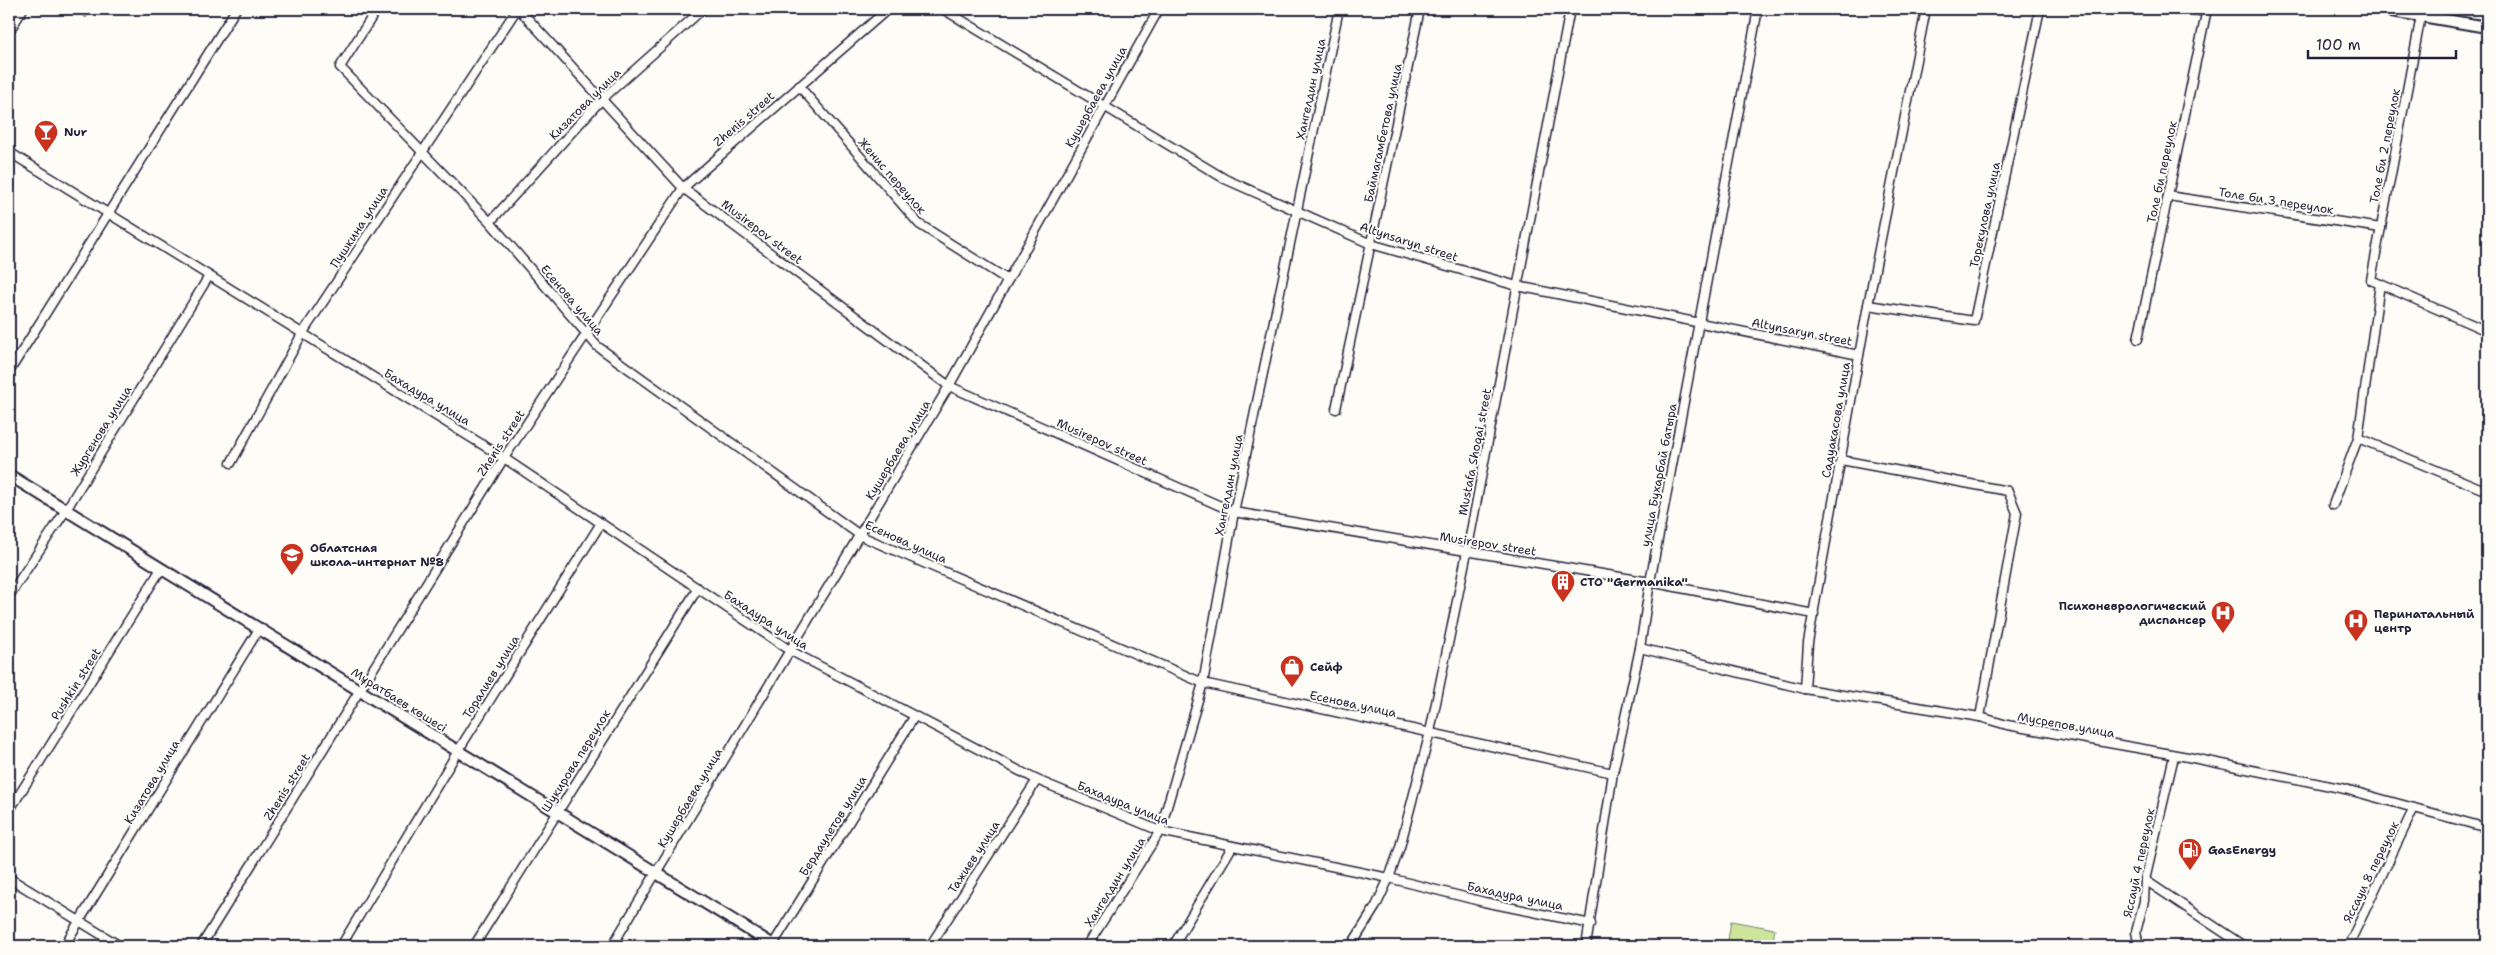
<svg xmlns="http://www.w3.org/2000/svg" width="2496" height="955" font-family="'Shantell Sans',sans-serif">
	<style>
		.green { fill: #cce59b; stroke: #77846b }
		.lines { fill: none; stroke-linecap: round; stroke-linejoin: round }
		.minor-casing { stroke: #22223b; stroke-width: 11 }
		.tertiary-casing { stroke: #22223b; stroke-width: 14 }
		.minor { stroke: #fdfcf7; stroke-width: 8 }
		.tertiary { stroke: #fdfcf7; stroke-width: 10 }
		.labels { text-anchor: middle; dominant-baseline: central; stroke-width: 4; stroke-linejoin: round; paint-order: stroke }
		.street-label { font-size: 12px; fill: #22223b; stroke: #fdfcf7 }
		.poi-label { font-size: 12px; font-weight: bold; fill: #22223b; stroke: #fdfcf7; text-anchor: start }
	</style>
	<rect width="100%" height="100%" fill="#fdfcf7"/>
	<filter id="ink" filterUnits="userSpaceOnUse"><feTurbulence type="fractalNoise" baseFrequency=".02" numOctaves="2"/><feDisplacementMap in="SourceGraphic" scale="10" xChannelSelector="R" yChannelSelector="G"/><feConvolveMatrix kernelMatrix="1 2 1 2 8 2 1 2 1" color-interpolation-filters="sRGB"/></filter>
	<g filter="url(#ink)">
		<g class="green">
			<path d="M72,9H92L86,18Z"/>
			<path d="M1731,921L1775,929L1772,946H1727Z"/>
		</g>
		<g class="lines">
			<defs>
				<g id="minor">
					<path d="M377,9L340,67L490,222L597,346L861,536L1203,683L1613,773"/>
					<path d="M519,9L683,188L949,386L1234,512L1650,582L1814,614"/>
					<path d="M943,9L1225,179L1371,244L1517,286L1859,355"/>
					<path d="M2188,9L2207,12"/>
					<path d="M2421,16L2371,280L2487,331"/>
					<path d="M9,32L23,9"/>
					<path d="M799,86L919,224L1008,280"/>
					<path d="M9,152L504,458L791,651L1037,780L1160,831L1389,878L1484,902L1591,924"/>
					<path d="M2168,196L2381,228"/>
					<path d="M490,222L601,100L703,9"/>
					<path d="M1868,305L1974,321L2040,9"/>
					<path d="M2138,339L2207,9"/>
					<path d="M9,372L236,9"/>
					<path d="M1336,409L1420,9"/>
					<path d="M2358,438L2487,491"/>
					<path d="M1841,460L2008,491L2017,513L1980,717"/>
					<path d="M231,463L302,334L517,9"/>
					<path d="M2333,505L2358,438L2380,284"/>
					<path d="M9,596L66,510L209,276"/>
					<path d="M1640,648L1805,689L1980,717L2007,725L2188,757L2345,789L2487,828"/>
					<path d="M1805,689L1808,643L1868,305L1926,9"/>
					<path d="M9,811L161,569"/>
					<path d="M9,878L120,946"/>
					<path d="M2145,880L2244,946"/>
					<path d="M64,946L259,629"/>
					<path d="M201,946L504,458L683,188L888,9"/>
					<path d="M341,946L458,751L601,523"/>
					<path d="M474,946L698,588"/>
					<path d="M612,946L949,386L1159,9"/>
					<path d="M772,946L914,717"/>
					<path d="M930,946L1037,780"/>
					<path d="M1087,946L1160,831L1203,683L1234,512L1339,9"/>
					<path d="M1173,946L1232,847"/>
					<path d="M1351,946L1376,906L1389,878L1400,847L1430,732L1467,552L1570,9"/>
					<path d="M1586,946L1613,773L1640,648L1650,582L1758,9"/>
					<path d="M2139,946L2136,932L2144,901L2145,880L2174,756"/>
					<path d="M2348,946L2414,808"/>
				</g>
				<g id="tertiary">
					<path d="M2380,9L2487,27"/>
					<path d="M9,475L775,946"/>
				</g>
			</defs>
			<use href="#minor" class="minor-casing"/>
			<use href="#tertiary" class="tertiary-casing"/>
			<use href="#minor" class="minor"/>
			<use href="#tertiary" class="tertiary"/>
		</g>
	</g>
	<defs>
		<symbol id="bar-pin" viewBox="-11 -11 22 30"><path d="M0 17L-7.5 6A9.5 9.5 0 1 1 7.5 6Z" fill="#c8321e" stroke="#fdfcf7"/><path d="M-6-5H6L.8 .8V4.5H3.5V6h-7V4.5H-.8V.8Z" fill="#fff"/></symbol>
		<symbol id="school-pin" viewBox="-11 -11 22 30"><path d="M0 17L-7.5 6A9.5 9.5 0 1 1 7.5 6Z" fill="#c8321e" stroke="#fdfcf7"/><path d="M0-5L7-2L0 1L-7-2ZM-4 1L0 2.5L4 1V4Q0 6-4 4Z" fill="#fff"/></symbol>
		<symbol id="building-pin" viewBox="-11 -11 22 30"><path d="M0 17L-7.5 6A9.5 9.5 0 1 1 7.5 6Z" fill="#c8321e" stroke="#fdfcf7"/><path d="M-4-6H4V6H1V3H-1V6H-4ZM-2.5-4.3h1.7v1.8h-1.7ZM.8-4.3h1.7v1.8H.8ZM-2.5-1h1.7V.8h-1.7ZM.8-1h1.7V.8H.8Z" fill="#fff"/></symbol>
		<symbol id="hospital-pin" viewBox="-11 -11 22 30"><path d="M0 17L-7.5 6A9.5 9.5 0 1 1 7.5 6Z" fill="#c8321e" stroke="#fdfcf7"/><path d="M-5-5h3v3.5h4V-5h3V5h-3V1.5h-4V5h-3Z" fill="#fff"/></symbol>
		<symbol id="shop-pin" viewBox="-11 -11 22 30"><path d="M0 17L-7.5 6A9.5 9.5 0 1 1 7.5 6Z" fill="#c8321e" stroke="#fdfcf7"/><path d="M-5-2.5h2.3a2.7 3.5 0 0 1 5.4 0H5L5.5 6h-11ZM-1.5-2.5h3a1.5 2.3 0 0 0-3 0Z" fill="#fff"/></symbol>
		<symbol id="fuel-pin" viewBox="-11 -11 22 30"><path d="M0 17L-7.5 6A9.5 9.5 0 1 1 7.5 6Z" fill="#c8321e" stroke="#fdfcf7"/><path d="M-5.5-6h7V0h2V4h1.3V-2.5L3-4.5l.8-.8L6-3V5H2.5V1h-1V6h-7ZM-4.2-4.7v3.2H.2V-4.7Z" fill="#fff"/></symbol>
	</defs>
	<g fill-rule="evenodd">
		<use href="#bar-pin" x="32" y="118" width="28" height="38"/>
		<use href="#school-pin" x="278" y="541" width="28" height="38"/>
		<use href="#building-pin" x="1549" y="568" width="28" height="38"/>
		<use href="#hospital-pin" x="2209" y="599" width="28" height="38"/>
		<use href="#hospital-pin" x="2342" y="607" width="28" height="38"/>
		<use href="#shop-pin" x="1278" y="653" width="28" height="38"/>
		<use href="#fuel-pin" x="2176" y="836" width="28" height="38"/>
	</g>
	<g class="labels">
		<g class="street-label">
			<text transform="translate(1311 89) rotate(-78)">Хангелдин улица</text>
			<text transform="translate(1096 97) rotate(-61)">Кушербаева улица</text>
			<text transform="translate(585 104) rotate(-45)">Кизатова улица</text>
			<text transform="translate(744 119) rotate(-41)">Zhenis street</text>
			<text transform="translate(1383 133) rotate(-78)">Баймагамбетова улица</text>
			<text transform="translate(2385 146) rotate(-79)">Толе би 2 переулок</text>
			<text transform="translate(2162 172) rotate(-78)">Толе би переулок</text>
			<text transform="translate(892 176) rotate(49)">Женис переулок</text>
			<text transform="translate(2276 201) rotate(9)">Толе би 3 переулок</text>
			<text transform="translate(1985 215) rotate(-78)">Торекулова улица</text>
			<text transform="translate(359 227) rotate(-57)">Пушкина улица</text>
			<text transform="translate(762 232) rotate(37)">Musirepov street</text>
			<text transform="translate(1409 242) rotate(18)">Altynsaryn street</text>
			<text transform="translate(572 300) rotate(49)">Есенова улица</text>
			<text transform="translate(1802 332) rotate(11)">Altynsaryn street</text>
			<text transform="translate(427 397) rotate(31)">Бахадура улица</text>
			<text transform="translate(1836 420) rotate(-80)">Садуакасова улица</text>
			<text transform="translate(101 431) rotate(-58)">Жургенова улица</text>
			<text transform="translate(1102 442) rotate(24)">Musirepov street</text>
			<text transform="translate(501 443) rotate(-57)">Zhenis street</text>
			<text transform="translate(898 450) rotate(-59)">Кушербаева улица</text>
			<text transform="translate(1475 452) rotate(-79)">Mustafa Shoqai street</text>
			<text transform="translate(1659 475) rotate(-79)">улица Бухарбай батыра</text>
			<text transform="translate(1229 485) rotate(-79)">Хангелдин улица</text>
			<text transform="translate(906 542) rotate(24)">Есенова улица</text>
			<text transform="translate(1488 544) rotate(9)">Musirepov street</text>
			<text transform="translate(766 620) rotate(33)">Бахадура улица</text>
			<text transform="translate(491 677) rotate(-58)">Торалиев улица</text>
			<text transform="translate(76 684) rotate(-58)">Pushkin street</text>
			<text transform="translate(399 700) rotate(32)">Мұратбаев көшесі</text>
			<text transform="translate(1353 704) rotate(12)">Есенова улица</text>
			<text transform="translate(2066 725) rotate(10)">Мусрепов улица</text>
			<text transform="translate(576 761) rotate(-58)">Шукирова переулок</text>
			<text transform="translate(152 782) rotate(-59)">Кизатова улица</text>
			<text transform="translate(287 787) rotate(-58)">Zhenis street</text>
			<text transform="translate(690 798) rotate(-59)">Кушербаева улица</text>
			<text transform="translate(1123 803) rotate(22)">Бахадура улица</text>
			<text transform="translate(833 826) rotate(-58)">Бердаулетов улица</text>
			<text transform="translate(974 857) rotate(-57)">Тажиев улица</text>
			<text transform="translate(2139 863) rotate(-78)">Яссауй 4 переулок</text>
			<text transform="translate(2371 872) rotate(-64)">Яссауи 8 переулок</text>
			<text transform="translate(1115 882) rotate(-58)">Хангелдин улица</text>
			<text transform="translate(1515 896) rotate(12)">Бахадура улица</text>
		</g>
		<g class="poi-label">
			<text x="64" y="132">Nur</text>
			<text x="310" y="548">Облатсная<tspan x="310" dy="14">школа-интернат №8</tspan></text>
			<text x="1580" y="582">СТО "Germanika"</text>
			<text x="2206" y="606" text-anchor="end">Психоневрологический<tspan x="2206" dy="14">диспансер</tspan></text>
			<text x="2374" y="614">Перинатальный<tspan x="2374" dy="14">центр</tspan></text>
			<text x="1310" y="667">Сейф</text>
			<text x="2208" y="850">GasEnergy</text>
		</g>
	</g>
	<rect width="2496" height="955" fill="none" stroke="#fdfcf7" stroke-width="30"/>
	<rect x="15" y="15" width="2466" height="925" fill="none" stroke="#22223b" stroke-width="2" filter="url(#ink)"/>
	<path d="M2308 50v8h148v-8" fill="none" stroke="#22223b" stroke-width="2.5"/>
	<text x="2316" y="50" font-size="15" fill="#22223b" stroke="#fdfcf7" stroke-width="4" paint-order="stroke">100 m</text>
</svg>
